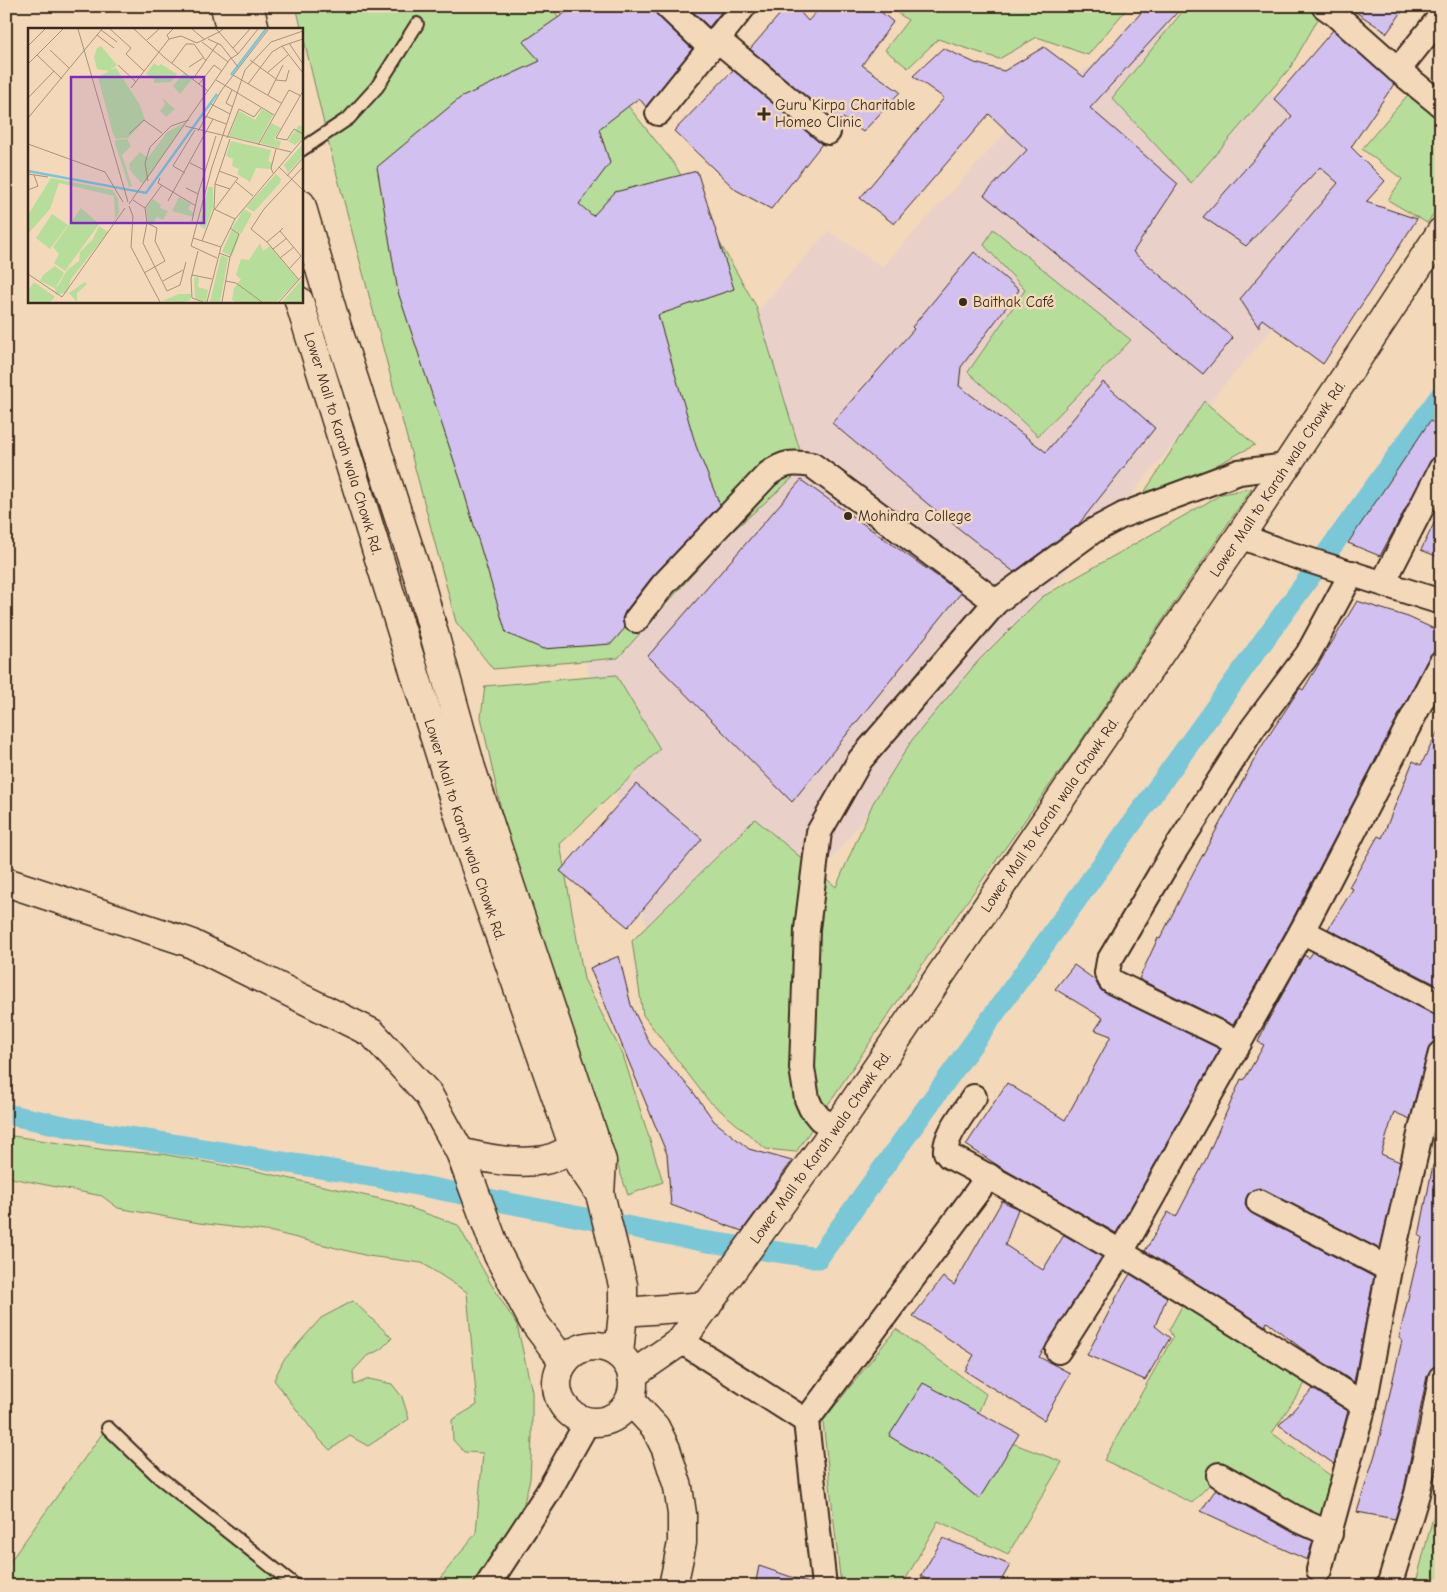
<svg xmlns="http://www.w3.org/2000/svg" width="1447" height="1592" font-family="'Comic Neue',sans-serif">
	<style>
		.built { fill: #e9d1ca }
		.green { fill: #b6de9a; stroke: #78845c }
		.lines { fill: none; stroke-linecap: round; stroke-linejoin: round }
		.canal { stroke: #79c7d7; stroke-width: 21 }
		.building { fill: #d2c0f0; stroke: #3b2a1e }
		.service-casing { stroke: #3b2a1e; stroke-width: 16 }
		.minor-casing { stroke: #3b2a1e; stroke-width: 28 }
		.tertiary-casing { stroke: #3b2a1e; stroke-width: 31 }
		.secondary-casing { stroke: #3b2a1e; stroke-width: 31 }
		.primary-casing { stroke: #3b2a1e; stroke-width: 31 }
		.service { stroke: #f3d8ba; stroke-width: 12 }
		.minor { stroke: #f3d8ba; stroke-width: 24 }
		.tertiary { stroke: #f3d8ba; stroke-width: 28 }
		.secondary { stroke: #f3d8ba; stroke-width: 28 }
		.primary { stroke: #f3d8ba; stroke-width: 28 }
		.poi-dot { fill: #3b2a1e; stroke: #f3d8ba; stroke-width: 2 }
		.labels { text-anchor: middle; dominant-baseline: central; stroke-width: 5; stroke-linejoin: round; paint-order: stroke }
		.poi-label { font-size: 15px; fill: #3b2a1e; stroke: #f3d8ba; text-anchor: start }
		.street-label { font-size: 15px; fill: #3b2a1e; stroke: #f3d8ba }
		.inset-river { fill: none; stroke: #79c7d7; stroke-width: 2.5 }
		.inset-road { fill: none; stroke: #a9927c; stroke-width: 1 }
		.view { fill: #7b2cbf; fill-opacity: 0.15; stroke: #7b2cbf; stroke-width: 2.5 }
		.inset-edge { fill: none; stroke: #3b2a1e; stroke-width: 2.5 }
	</style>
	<rect width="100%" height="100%" fill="#f3d8ba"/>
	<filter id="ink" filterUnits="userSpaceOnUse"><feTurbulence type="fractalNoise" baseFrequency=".02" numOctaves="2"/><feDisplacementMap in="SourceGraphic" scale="10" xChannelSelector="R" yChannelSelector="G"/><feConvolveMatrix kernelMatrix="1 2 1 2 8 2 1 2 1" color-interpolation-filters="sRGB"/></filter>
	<g filter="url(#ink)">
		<path class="built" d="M1164,26L1352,145L1338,252L1009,637L825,867L658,978L561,551L608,482L828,231L882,267L1041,94Z"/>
		<g class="green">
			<path d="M296,6H553L558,18L675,165L756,306L805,467L726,537L618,658L493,669L456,622L329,145Z"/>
			<path d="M887,6H1129L1088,55L1037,37L999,59L938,39L908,68L885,50L908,20Z"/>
			<path d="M1187,6L1325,7L1290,68L1191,183L1112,98Z"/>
			<path d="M1417,84L1441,91V204L1427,223L1388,200L1402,179L1362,149Z"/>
			<path d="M993,229L1131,340L1038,436L968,372L1025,290L984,245Z"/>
			<path d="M1204,401L1255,445L1134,508Z"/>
			<path d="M1252,488L1072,754L926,959L796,1152L766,1149L708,1100L643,1015L632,941L755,819L836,887L873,803L912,740L978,661L1042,597L1222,494Z"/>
			<path d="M616,675L660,749L560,844L584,979L623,1055L663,1182L628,1195L510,850L481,717L485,686Z"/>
			<path d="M6,1135L106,1150L162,1154L261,1172L394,1202L458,1225L491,1284L517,1325L532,1392V1437L530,1479L514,1541L496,1552L480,1572L492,1586H438L442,1576L476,1533L483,1453L464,1452L453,1440L452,1420L477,1405L467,1292L422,1263L368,1256L273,1232L199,1223L118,1208L102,1196L6,1177Z"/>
			<path d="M353,1301L392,1338L381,1349L366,1357L353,1371L354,1385L369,1379L392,1384L402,1397L409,1419L368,1446L350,1436L330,1450L319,1439L274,1380L283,1361L321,1318Z"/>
			<path d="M1183,1304L1308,1379L1272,1433L1338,1481L1325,1527L1222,1471L1192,1503L1104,1460L1173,1337L1169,1330Z"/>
			<path d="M896,1329L986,1394L972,1428L1062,1462L1008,1554L938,1521L902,1586H841L823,1421Z"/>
			<path d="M107,1427L287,1586H6V1567Z"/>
			<path d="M1441,1487V1586H1415Z"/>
		</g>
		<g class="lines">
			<path class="canal" d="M6,1114L74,1128L381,1178L702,1241L818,1258L1441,395"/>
		</g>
		<g class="building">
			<path d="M575,6H654L658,16L692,49L646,107L639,98L599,129L610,163L579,204L593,216L615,192L697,171L734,289L658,315L696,446L720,505L652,577L625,612L622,619L625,628L611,644L543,649L506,633L461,482L398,292L377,167L460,98L540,61L523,42Z"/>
			<path d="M687,6H726L709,27Z"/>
			<path d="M787,6H795L808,21L822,6H874L893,22L862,65L900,92L863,132L843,118L838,124L750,49Z"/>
			<path d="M1147,6H1183L1090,108L1178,184L1133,252L1233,338L1203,374L984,195L1027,150L989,114L894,224L860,198L944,98L913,76L943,48L975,63L1004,71L1044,47L1084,77Z"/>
			<path d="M1347,6H1406L1387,33Z"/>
			<path d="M1333,30L1394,84L1351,147L1385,181L1366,202L1417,219L1323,364L1262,319L1259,323V328L1240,299L1338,183L1320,167L1246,246L1203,217L1292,116L1274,99Z"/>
			<path d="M733,70L822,144L771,209L736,190L674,131Z"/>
			<path d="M974,252L1019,290L961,367L959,386L1046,452L1103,382L1155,428L1078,525L1014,572L929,505L832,423L914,329L912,327Z"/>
			<path d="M1430,421L1441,426V443L1380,556L1348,543Z"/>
			<path d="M801,480L961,593L792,802L648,656Z"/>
			<path d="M1441,509V558L1421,550Z"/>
			<path d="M1357,601L1408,617L1441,632V645L1429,657L1290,924L1233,1025L1139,979L1158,938L1160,939L1194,871L1260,749L1300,688L1303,690Z"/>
			<path d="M1441,725V987L1328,929L1353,889L1349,887L1378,836L1382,838L1413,761L1421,765Z"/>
			<path d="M636,784L702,839L628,927L560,871Z"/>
			<path d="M1313,952L1435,1015L1441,1017L1440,1040L1432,1043L1428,1050L1410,1119L1394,1112L1381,1154L1400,1162L1380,1249L1265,1190L1259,1188L1252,1190L1247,1196L1245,1203L1247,1209L1253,1214L1374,1277L1354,1382L1301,1348L1267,1322L1265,1326L1145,1251L1168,1212L1176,1217L1205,1161L1241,1079L1244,1080L1264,1045L1258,1042L1266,1024L1304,955L1309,958Z"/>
			<path d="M619,956L631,1005L650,1044L691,1089L714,1121L749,1149L792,1161L742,1231L671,1205L667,1154L590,968Z"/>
			<path d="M1074,965L1095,980L1099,988L1105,993L1220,1049L1116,1233L1002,1168L966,1145L1007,1083L1065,1120L1111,1036L1095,1030L1103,1018L1055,989Z"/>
			<path d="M1433,1165L1441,1166V1346L1437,1365L1431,1369L1427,1376L1404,1490L1395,1519L1357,1512L1378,1445L1402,1340L1399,1338L1422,1237L1419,1236Z"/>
			<path d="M1002,1201L1018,1209L1005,1245L1043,1270L1064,1235L1102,1257L1039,1357L1070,1373L1044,1420L965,1371L974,1355L913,1316L943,1277L954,1285Z"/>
			<path d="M1130,1274L1167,1297L1155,1326L1170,1338L1145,1380L1087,1355L1118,1294Z"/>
			<path d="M923,1383L1019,1434L979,1499L942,1468L889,1436Z"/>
			<path d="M1313,1389L1348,1411L1334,1464L1279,1425Z"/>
			<path d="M1216,1489L1292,1532L1313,1541L1307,1560L1201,1511Z"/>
			<path d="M943,1538L1010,1565L998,1586H936L921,1576Z"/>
			<path d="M759,1566L809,1583V1586H755Z"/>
		</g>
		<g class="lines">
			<defs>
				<g id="service">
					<path d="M301,150L349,118L377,87L417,24"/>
					<path d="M108,1428L159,1477L296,1586"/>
				</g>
				<g id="minor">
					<path d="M667,6L711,48"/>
					<path d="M1324,6L1335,14L1398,70L1441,105"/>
					<path d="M718,40L828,132"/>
					<path d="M1398,70L1441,16"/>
					<path d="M658,113L744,6"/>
					<path d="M1240,536L1280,551L1441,602"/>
					<path d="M1383,583L1441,469"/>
					<path d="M636,620L663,585L768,474C785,462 792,462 812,465L996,602"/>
					<path d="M1302,931L1441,1003"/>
					<path d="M1239,1043L1111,981L1107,973L1109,961L1170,858L1253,728L1308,654L1352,573"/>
					<path d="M974,1097C965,1111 944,1136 946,1152L949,1156C1093,1230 1228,1319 1364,1405"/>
					<path d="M836,1128L820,1119L811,1108L807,1099L802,1068L807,929L819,832L860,760L996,602L1093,531L1123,515L1239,472L1286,466"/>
					<path d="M1259,1202L1389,1269L1421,1130L1441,1053"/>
					<path d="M681,1341L806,1421L824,1586"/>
					<path d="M1058,1351L1121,1252L1302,931L1441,663"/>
					<path d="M806,1421L989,1176"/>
					<path d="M1219,1475L1299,1520L1330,1534"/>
					<path d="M1319,1570L1364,1405L1389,1269"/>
					<path d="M487,1586L547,1494L588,1421"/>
					<path d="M1389,1586L1417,1494L1432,1427L1441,1378"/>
				</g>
				<g id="tertiary">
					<path id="s1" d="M632,1375L681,1341L836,1128L1240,536L1441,232"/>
				</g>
				<g id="secondary">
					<path d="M225,6L230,29"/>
					<path d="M249,6L255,29"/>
					<path d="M301,204L337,327L419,579L471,768L602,1161L600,1194"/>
					<path id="s2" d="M299,301L470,851L580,1165L600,1194L623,1285V1312L619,1354"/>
					<path d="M623,1312L707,1306"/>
				</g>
				<g id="primary">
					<path d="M6,882L188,942L372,1033L428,1094L460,1152L498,1255L533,1321L564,1362"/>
					<path d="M460,1152C487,1159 517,1165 545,1160C555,1158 565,1152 574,1148"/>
					<circle cx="595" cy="1384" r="38"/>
					<path d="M630,1400L655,1427L666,1449L678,1487L682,1514V1543L673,1586"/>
				</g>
			</defs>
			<use href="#service" class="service-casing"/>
			<use href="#minor" class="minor-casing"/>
			<use href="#tertiary" class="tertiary-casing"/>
			<use href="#secondary" class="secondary-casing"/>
			<use href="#primary" class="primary-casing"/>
			<use href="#service" class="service"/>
			<use href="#minor" class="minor"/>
			<use href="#tertiary" class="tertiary"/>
			<use href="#secondary" class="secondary"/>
			<use href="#primary" class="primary"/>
		</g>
	</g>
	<g class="poi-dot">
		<path d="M761.5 106.5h5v5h5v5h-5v5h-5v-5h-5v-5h5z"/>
		<circle cx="963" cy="302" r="5"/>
		<circle cx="848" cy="516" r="5"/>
	</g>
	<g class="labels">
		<g class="poi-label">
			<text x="775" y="105">Guru Kirpa Charitable<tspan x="775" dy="17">Homeo Clinic</tspan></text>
			<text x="973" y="302">Baithak Café</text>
			<text x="858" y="516">Mohindra College</text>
		</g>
		<g class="street-label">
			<text stroke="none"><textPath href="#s2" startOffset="149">Lower Mall to Karah wala Chowk Rd.</textPath></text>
			<text stroke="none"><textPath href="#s1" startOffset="1108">Lower Mall to Karah wala Chowk Rd.</textPath></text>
			<text stroke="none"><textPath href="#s1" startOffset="702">Lower Mall to Karah wala Chowk Rd.</textPath></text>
			<text stroke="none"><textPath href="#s2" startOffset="554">Lower Mall to Karah wala Chowk Rd.</textPath></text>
			<text stroke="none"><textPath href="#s1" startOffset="298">Lower Mall to Karah wala Chowk Rd.</textPath></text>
		</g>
	</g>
	<g transform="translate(28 28)">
		<rect width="275" height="275" fill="#f3d8ba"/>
		<path d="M73,18L89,37L82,42L88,40L112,77L117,92L100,110L88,111L85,106L70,49L81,43L69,41L66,29L69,20ZM126,35L130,38L133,36L149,46L143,54L126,55V51L118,46ZM156,45L165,50L152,66L145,58ZM134,70L147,81L138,89L132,83L137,76ZM234,81L245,87L230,115L201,108L211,83L227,92ZM158,94L116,155H113L102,142L101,136L112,124L120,130L139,104ZM243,95L253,100L246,111L253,113L251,120L232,115ZM271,97L275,99V110L267,117L260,113ZM99,111L103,118L94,127L104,158L101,159L87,115V112ZM203,113L243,122L240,133L245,135L243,141L228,140L222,154L209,146L211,141L204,138L205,131L198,128ZM275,116V128L260,145L256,137ZM248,146L253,151L252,155L226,184L218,179ZM23,150L85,162L90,171L91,185L80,202L87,190L86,168L31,155L22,181L0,206V187ZM180,159H185V179L177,201L172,198ZM151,169L163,176L160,181L166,185L165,189L144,183ZM125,171L133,177L132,180L140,183L135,192L129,189L124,197L120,195L118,180ZM53,180L71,196L37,243L26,235L31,226L25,219ZM216,181L224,186L213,206L204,200ZM24,186L40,197L22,221L8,210ZM71,198L80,204L43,251L39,264L28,267L27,260L12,253L15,247L27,238L36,245L28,259L30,258L39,242L51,233L52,224L65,211ZM204,201L212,207L204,228L194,224ZM232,215L235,223L242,218L270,252L249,274H208L204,272L206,260L213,251L208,247L213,231L221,232ZM193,227L200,230L192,274H182ZM166,249L171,250L170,259L180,262L178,274L167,271ZM275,250V271L271,274H254ZM6,254L27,269L22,274H0V263ZM57,254L59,256L49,265V274L41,265ZM151,266H164L162,272L156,274L134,273Z" fill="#b6de9a"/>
		<path class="inset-river" d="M203,47L238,1M0,143L118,165L189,66"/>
		<path class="inset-road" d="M50,1L100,174M82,1L103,20L98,26L116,43M106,1L137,30L180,63M145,1L139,7L141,11L153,8L169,15L191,4L188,1M164,1L177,12M73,2L89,14M69,7L86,20M180,11L193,17L210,39M119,12L131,1M174,14L200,34M261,15L275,36M166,16L178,33M0,18L17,1M254,18L275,11M205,20L222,1M22,22L41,40M210,26L230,1M9,27L34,51M222,32L248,51L240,67M144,35L158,16H166M0,36L35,1M90,37L108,54M161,39L175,30M239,45L260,27M205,47L253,75M165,51L190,15M248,51L255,37M188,52L246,87M248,52L258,53L261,42M171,56L186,37L194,43M220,56L244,24L254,18L275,45M103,60L141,11M204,62L198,75L205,79M275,63L248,110L259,112L266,101L275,106M0,70L26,43M183,76L202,86M177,88L198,96M0,90L74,1M157,98L263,124M170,103L193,63L240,2M101,106L116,92L134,105M199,110L211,81L226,89L233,80M0,116L77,144L95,174M230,117L261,62L273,68M162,135L176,142M251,139L275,162M157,145L145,138L167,102M245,145L243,140L248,121M0,146L20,149M259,148L275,130M132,150L130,155L168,178M120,153L117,135L122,119L143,98L161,92M208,154L225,168M187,156L202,161M158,160L170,166L188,108M0,162L10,158L6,147M105,172L117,180L119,195L115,215L139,263L152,257L158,234M140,173L185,91M101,176L202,31L210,26L191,4L195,1M101,178L105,188L103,219L132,274M117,180L134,157M186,181L207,191M187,181L210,150L191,143M164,193L170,166M255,200L252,203L273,228L261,241M165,210L193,219M174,213L186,181L187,156L202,111M239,214L252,203M245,221L259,210M170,223L163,251L164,270L175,274M191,225L202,229L194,274M202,229L211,206L202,200M189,230L163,218L184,139L217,42L243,14L275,3M252,230L266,219M116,245L137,233L127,213L129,200L119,195M0,246L34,269L97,180M164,247L184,251M271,252L239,214L223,201L236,181L275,139M135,253L155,242M197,253L208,255L234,274M179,274L193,219L207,191L275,111M251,274L275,247"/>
		<path class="view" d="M43,49H176V195H43Z"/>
		<rect width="275" height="275" class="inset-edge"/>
	</g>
	<rect width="1447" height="1592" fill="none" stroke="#f3d8ba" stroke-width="25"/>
	<rect x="12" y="12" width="1422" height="1567" fill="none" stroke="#3b2a1e" stroke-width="2" filter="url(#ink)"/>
</svg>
